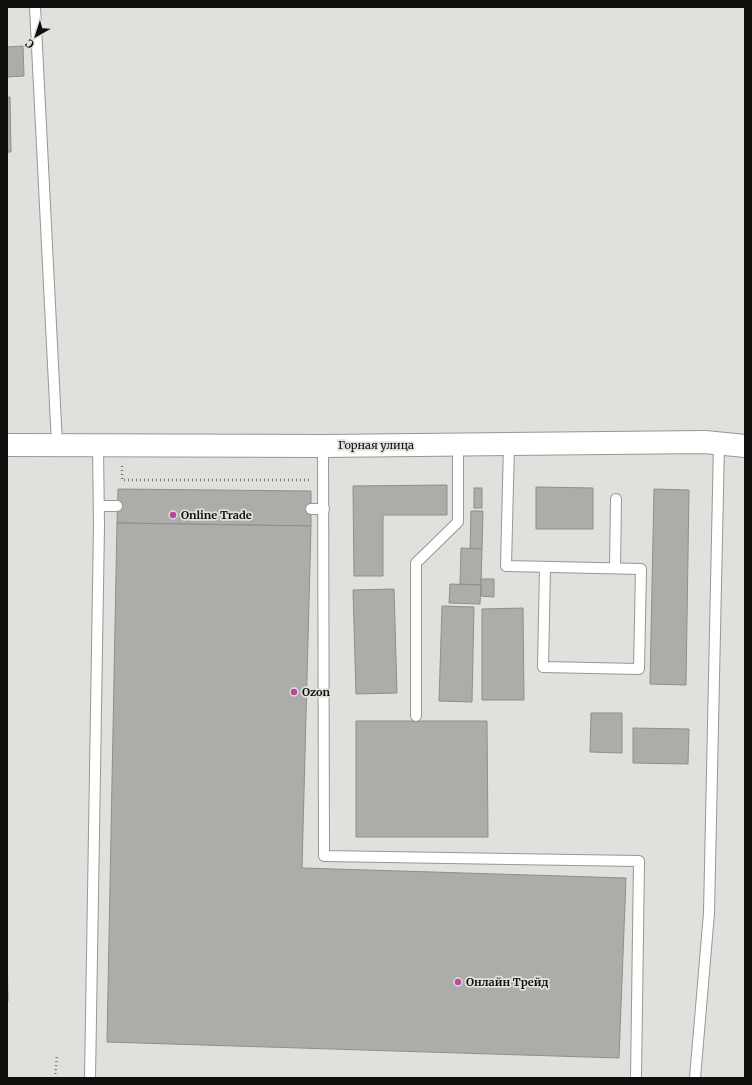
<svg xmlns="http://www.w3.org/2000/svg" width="752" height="1085" font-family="Merriweather,serif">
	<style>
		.building { fill: #acada9; stroke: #8e8f8b }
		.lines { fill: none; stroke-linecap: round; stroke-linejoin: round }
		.service-casing { stroke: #969894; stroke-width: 12 }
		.tertiary-casing { stroke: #969894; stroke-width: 24 }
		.path { stroke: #767874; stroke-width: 2.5; stroke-dasharray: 1 3; stroke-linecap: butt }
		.service { stroke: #fff; stroke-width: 10 }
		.tertiary { stroke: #fff; stroke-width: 22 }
		.poi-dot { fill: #be469c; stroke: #dfe1dc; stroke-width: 1.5 }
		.labels { text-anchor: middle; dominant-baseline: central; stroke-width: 3.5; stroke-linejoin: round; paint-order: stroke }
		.street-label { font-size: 11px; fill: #0f100e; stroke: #dfe1dc }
		.poi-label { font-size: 11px; font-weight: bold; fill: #0f100e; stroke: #dfe1dc; text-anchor: start }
	</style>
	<rect width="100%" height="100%" fill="#dfe1dc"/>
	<g class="building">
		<path d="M23,46L24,76L7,77V47Z"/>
		<path d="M7,97H10L11,152H7Z"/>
		<path d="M447,485V515H383V576H354L353,486Z"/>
		<path d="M536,487L593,488V529H536Z"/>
		<rect x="474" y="488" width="8" height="20"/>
		<path d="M118,489L311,491V526L117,523Z"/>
		<path d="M654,489L689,490L686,685L650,684Z"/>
		<path d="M471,511H483L482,549H470Z"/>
		<path d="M117,523L311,526L302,868L626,878L619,1058L107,1042Z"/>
		<path d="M461,548L482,549L481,585L460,584Z"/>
		<path d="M481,579H494V597L481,596Z"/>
		<path d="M450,584L481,585L480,604L449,603Z"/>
		<path d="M394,589L397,693L356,694L353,590Z"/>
		<path d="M442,606L474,607L472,702L439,701Z"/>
		<path d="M523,608L524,700H482V609Z"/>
		<path d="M591,713H622V753L590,752Z"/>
		<path d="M356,721H487L488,837H356Z"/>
		<path d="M633,728L689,729L688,764L633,763Z"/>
		<path d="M7,949L8,1001H7Z"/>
	</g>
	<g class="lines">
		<defs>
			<g id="service">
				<path d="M35,7L57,444"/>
				<path d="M509,444L506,566L641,569L639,669L543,667L545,567"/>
				<path d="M323,446L324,856L639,861L636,1078"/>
				<path d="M99,506H117"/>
				<path d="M311,509H324"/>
				<path d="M615,568L616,499"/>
				<path d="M416,716V563L458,522V445"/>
				<path d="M90,1078L99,526L98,445"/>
				<path d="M695,1078L709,913L719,444"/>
			</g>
			<path id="tertiary" d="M7,445L323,446L705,442L745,446"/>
		</defs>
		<use href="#service" class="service-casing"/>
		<use href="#tertiary" class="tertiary-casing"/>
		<g class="path">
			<path d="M122,466V480H309"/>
			<path d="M55,1078L57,1055"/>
		</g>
		<use href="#service" class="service"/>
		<use href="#tertiary" class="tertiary"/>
	</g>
	<g class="poi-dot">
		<circle cx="173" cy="515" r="4"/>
		<circle cx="294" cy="692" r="4"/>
		<circle cx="458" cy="982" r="4"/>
	</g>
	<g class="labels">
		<g class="street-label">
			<text x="376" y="445">Горная улица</text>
		</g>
		<g class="poi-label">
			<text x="181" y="515">Online Trade</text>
			<text x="302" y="692">Ozon</text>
			<text x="466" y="982">Онлайн Трейд</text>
		</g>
	</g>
	<rect width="752" height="1085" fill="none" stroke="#0f100e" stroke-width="16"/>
	<g transform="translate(36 36) rotate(219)" stroke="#dfe1dc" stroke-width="3" paint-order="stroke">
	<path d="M0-3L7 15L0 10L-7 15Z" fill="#0f100e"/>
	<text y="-6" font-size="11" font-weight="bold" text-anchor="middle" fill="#0f100e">С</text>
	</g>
</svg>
